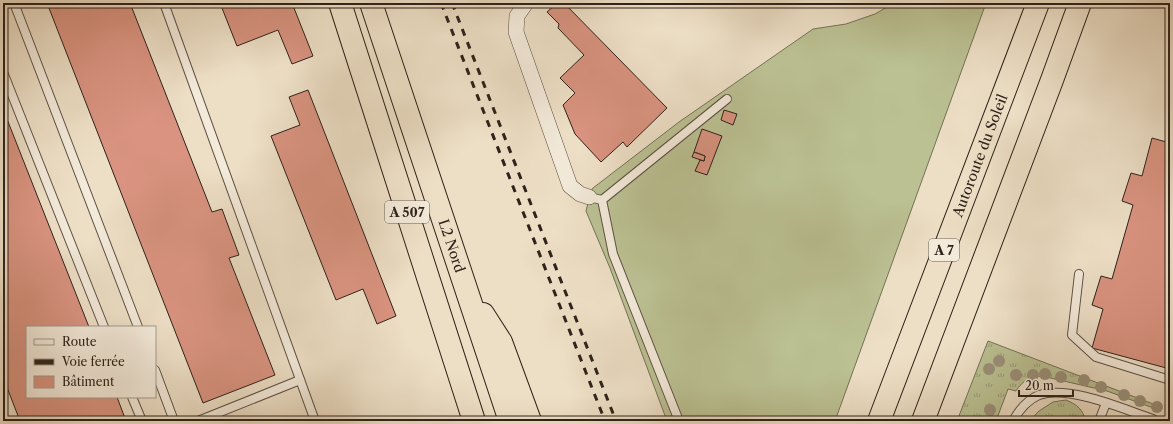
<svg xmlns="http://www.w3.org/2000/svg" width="1173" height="424" font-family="'Libre Caslon Text',serif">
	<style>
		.grass { fill: url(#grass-tufts); stroke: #747256 }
		.pitch { fill: #bbc193; stroke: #747256 }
		.building { fill: #d99380; stroke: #2e221a }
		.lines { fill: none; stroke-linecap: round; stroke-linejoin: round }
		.lane-casing { stroke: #5e5145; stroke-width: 10 }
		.street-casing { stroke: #5e5145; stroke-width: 16 }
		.highway-casing { stroke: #2e221a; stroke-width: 24 }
		.lane { stroke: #f3eada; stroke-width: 8 }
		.street { stroke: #f3eada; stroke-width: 15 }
		.highway { stroke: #eddfc6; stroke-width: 22 }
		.rail { stroke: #2e221a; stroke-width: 3; stroke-dasharray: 7 7; stroke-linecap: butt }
		.tree { fill: #9b917b }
		.labels { text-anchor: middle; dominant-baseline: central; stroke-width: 3.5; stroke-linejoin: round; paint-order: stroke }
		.shield { fill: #f3eada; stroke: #695e54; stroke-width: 1 }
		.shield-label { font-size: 13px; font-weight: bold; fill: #2e221a }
		.street-label { font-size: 14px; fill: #2e221a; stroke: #f3eada }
	</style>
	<defs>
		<pattern id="grass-tufts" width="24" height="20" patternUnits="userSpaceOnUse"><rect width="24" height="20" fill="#bbc193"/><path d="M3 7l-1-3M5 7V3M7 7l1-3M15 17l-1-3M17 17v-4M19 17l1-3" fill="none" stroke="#989c77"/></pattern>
	</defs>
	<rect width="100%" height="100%" fill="#eddfc6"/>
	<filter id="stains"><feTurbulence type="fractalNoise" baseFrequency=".005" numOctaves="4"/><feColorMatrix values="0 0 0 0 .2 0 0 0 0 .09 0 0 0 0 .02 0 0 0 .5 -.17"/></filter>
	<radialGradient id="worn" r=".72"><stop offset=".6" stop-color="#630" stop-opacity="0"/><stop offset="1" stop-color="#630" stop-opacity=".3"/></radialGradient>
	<g class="grass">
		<path d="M988,341L1161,407L1159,410L1107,391L1042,376C1030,377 1023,380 1016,391L1008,389L996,421H957Z"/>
		<path d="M1066,400C1078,405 1082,409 1086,421H1029L1039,411L1053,402Z"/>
	</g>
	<path class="pitch" d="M894,3H986L835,421H667L610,268L586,211L591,191L593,188L679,122L813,29L846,24L875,14Z"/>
	<g class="building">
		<path d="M47,3H130L212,212L222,209L239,255L229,258L275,375L203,403Z"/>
		<path d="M220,3H292L313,56L292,64L278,30L237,46Z"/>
		<path d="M557,3H564L667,108L627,147L623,142L601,162L575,134L563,105L575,93L560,78L584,55L558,28L559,24L547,12Z"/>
		<path d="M308,90L396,316L377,324L363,289L336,300L271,136L300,125L289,97Z"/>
		<path d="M3,109L89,327H27V397H117L126,421H20L3,377Z"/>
		<path d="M724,110L737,114L733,125L721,120Z"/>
		<path d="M702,129L722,136L707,175L695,171L700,160L704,161L705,156L694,152Z"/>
		<path d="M1152,138L1170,143V369L1092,348L1103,309L1092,305L1101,276L1112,279L1133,205L1122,201L1131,173L1142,176Z"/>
		<path d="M694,152L705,156L704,161L692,157Z"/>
	</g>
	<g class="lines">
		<defs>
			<g id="lane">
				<path d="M14,3L138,327"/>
				<path d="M164,3L315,421"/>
				<path d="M3,72L104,327"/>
				<path d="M589,197L602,200L613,254L679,421"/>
				<path d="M602,200L727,99"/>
				<path d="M1079,274L1072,335L1096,357L1170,380"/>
				<path d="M155,370L174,421"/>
				<path d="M132,397L142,421"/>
				<path d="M198,421L300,380"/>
				<path d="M1013,421C1019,410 1027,400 1039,395C1070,385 1123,409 1153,419"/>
				<path d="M1099,421L1106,403"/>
			</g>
			<path id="street" d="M526,3L517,16L516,32L570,186L580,194L589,197"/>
			<g id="highway">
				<path d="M340,3L474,421"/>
				<path id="s1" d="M371,3L510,421"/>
				<path d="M483,314L501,342L530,421"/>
				<path id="s2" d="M879,421L1038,3"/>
				<path d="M923,421L1052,80L1080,3"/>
			</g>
		</defs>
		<use href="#lane" class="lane-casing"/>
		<use href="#street" class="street-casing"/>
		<use href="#highway" class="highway-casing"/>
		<use href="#lane" class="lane"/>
		<use href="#street" class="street"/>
		<use href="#highway" class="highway"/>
		<g class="rail">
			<path d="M441,3L605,421"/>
			<path d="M452,3L616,421"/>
		</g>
	</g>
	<g class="tree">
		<circle cx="999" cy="361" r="6"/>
		<circle cx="989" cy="369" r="6"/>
		<circle cx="1045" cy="374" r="6"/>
		<circle cx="1016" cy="375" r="6"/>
		<circle cx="1033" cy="375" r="6"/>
		<circle cx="1061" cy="377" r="6"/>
		<circle cx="1084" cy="380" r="6"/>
		<circle cx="1101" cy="387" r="6"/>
		<circle cx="1124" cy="395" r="6"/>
		<circle cx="1140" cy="401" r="6"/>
		<circle cx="1157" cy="407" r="6"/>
		<circle cx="990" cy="410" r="6"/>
	</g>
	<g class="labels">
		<g class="shield">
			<rect x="385" y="201" width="44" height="22" rx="3"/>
			<rect x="929" y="239" width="30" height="22" rx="3"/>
		</g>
		<g class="shield-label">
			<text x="407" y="212">A 507</text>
			<text x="944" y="250">A 7</text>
		</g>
		<g class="street-label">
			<text stroke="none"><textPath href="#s2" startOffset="284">Autoroute du Soleil</textPath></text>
			<text stroke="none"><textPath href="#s1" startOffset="256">L2 Nord</textPath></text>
		</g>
	</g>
	<rect width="1173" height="424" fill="none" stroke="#eddfc6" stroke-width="16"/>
	<rect x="4" y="4" width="1165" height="416" fill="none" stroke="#2e221a" stroke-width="2"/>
	<rect x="8" y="8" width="1157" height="408" fill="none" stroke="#2e221a"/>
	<rect x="26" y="326" width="130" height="72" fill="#f3eada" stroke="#a49a8d"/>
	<rect x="34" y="339" width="20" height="6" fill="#f3eada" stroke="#a49a8d"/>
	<text x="62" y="346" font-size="12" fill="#2e221a">Route</text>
	<rect x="34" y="359" width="20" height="6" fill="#2e221a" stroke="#a49a8d"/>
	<text x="62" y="366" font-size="12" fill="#2e221a">Voie ferrée</text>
	<rect x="34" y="376" width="20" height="12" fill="#d99380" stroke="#a49a8d"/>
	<text x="62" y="386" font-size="12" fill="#2e221a">Bâtiment</text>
	<path d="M1019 390v6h54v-6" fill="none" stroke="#2e221a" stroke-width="2"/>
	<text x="1025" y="390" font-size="12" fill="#2e221a" stroke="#f3eada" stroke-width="3" paint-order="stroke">20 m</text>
	<rect width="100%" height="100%" filter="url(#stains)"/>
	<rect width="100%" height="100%" fill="url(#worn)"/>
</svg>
